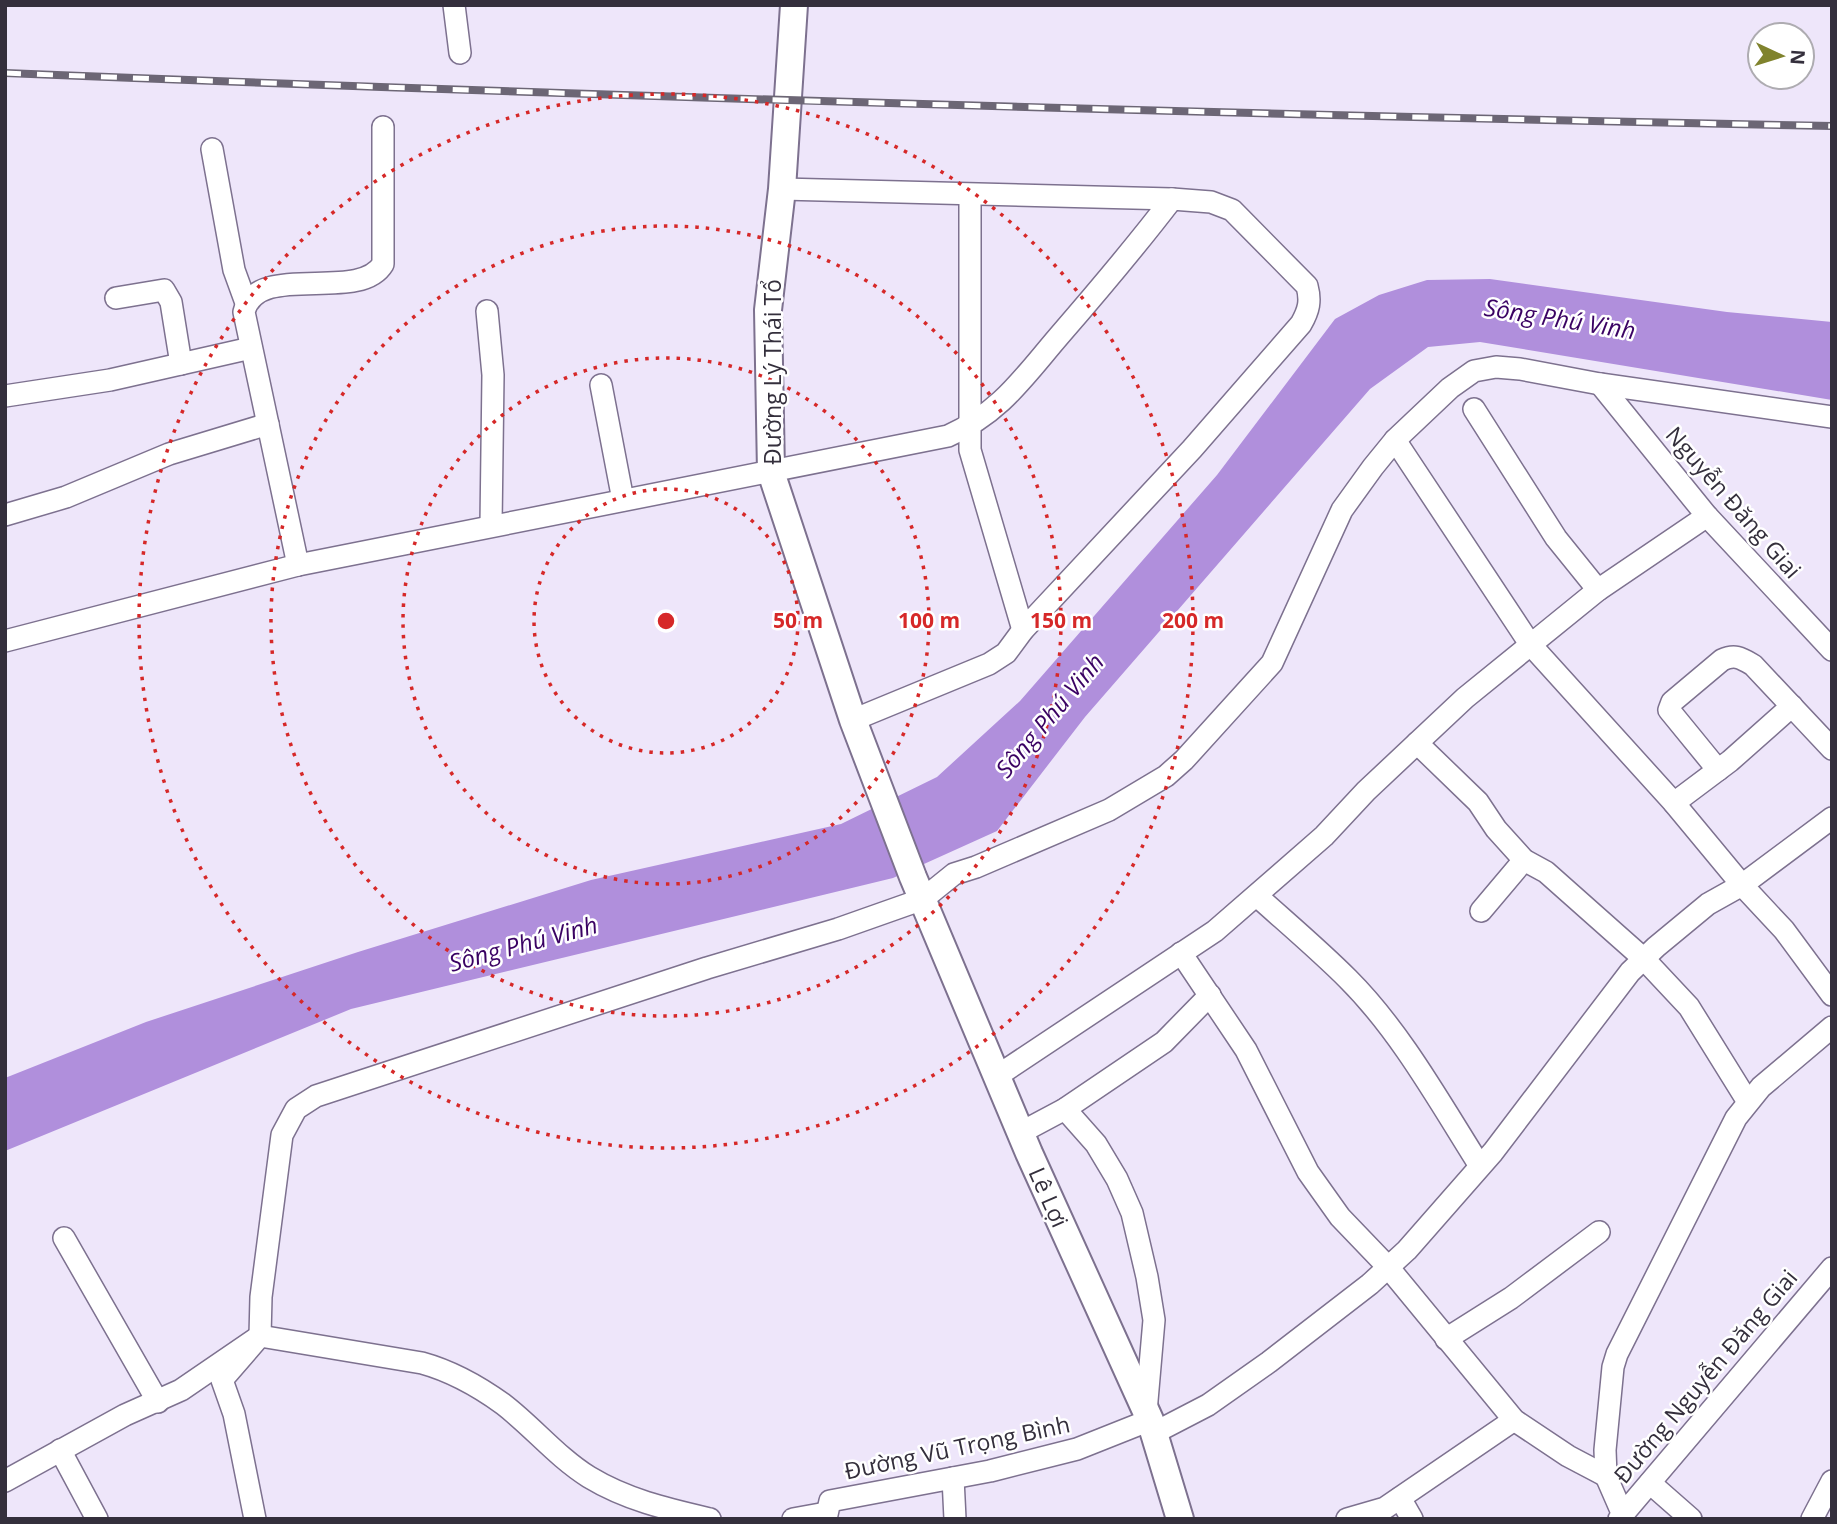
<svg xmlns="http://www.w3.org/2000/svg" width="1837" height="1524" font-family="'Open Sans',sans-serif">
	<style>
		.water { fill: #b08fdc }
		.lines { fill: none; stroke-linecap: round; stroke-linejoin: round }
		.minor-casing { stroke: #7d718f; stroke-width: 24 }
		.major-casing { stroke: #7d718f; stroke-width: 30 }
		.minor { stroke: #fff; stroke-width: 21 }
		.major { stroke: #fff; stroke-width: 26 }
		.rail-casing { stroke: #6c6675; stroke-width: 8 }
		.rail { stroke: #fff; stroke-width: 5; stroke-dasharray: 16; stroke-linecap: butt }
		.ring { fill: none; stroke: #d62828; stroke-width: 3.5; stroke-dasharray: 3.5 7 }
		.labels { text-anchor: middle; dominant-baseline: central; stroke-width: 5; stroke-linejoin: round; paint-order: stroke }
		.street-label { font-size: 23px; fill: #342f3c; stroke: #fff }
		.water-label { font-size: 24px; font-style: italic; fill: #3a0263; stroke: #fff }
		.centre { fill: #d62828; stroke: #fff; stroke-width: 3.5 }
		.ring-label { font-size: 21px; text-anchor: middle; font-weight: bold; fill: #d62828; stroke: #fff; stroke-width: 5; stroke-linejoin: round; paint-order: stroke }
	</style>
	<rect width="100%" height="100%" fill="#eee6fa"/>
	<path class="water" d="M1490,279L1727,312L1832,322V400L1480,342L1428,347L1370,389L1085,717L997,831L893,878L351,1009L5,1151V1078L146,1022L358,952L591,880L841,824L937,777L1020,701L1217,475L1335,319L1379,295L1427,280Z"/>
	<g class="lines">
		<defs>
			<g id="minor">
				<path d="M454,5L460,53"/>
				<path d="M212,149L234,270L246,303"/>
				<path d="M782,189L1172,199L1211,202L1232,210L1307,286C1311,301 1309,310 1301,324L1192,449L1023,630L1006,653L989,664L853,720"/>
				<path d="M970,195V450L1023,630"/>
				<path d="M116,298L164,290L171,302L181,364"/>
				<path d="M487,311L493,375L491,525"/>
				<path d="M1600,384L1707,516L1832,650"/>
				<path d="M601,385L623,500"/>
				<path d="M5,396L110,380L251,348"/>
				<path d="M1474,409L1556,538L1598,590"/>
				<path d="M1395,440L1530,644L1674,803L1742,885L1784,930L1832,995"/>
				<path d="M5,515L66,497L169,454L268,424"/>
				<path d="M298,565L244,312C257,260 359,304 383,264V127"/>
				<path d="M5,641L298,565L948,436C1000,413 1023,378 1059,336C1098,291 1136,246 1172,199"/>
				<path d="M1417,743L1478,802L1496,829L1524,860L1546,872L1644,959L1689,1007L1748,1102"/>
				<path d="M1718,770L1669,710L1672,702L1722,660C1735,654 1741,658 1753,665L1832,749"/>
				<path d="M1674,803L1730,761L1792,706"/>
				<path d="M1257,896C1287,923 1319,950 1348,979C1401,1032 1440,1103 1480,1166"/>
				<path d="M1481,911L1524,860"/>
				<path d="M1181,953L1246,1050L1308,1172L1340,1217L1388,1267L1514,1420L1568,1456L1606,1476"/>
				<path d="M997,1076L1215,931L1324,836L1366,791L1465,698L1598,590L1707,516"/>
				<path d="M1065,1109L1096,1144L1117,1179L1132,1213L1147,1277L1154,1320L1146,1412"/>
				<path d="M1020,1133L1065,1109L1164,1042L1210,995"/>
				<path d="M64,1238L158,1402"/>
				<path d="M1446,1339L1511,1298L1599,1232"/>
				<path d="M1154,1433L1208,1405L1269,1362L1370,1284L1407,1250L1493,1152L1630,972L1656,947L1708,904L1742,885L1832,818"/>
				<path d="M60,1450L97,1519"/>
				<path d="M953,1478L955,1519"/>
				<path d="M5,1481L125,1415L181,1390L260,1336L422,1363C451,1371 478,1386 503,1404C533,1427 557,1457 589,1477C627,1500 667,1509 710,1519"/>
				<path d="M1650,1483L1691,1519"/>
				<path d="M1400,1498L1412,1519"/>
				<path d="M1623,1515L1606,1476L1605,1450L1613,1367L1617,1354L1736,1118L1761,1087L1832,1027"/>
				<path d="M255,1519L234,1414L222,1380L260,1336L261,1297L282,1135L296,1109L316,1096L707,968L838,929L923,899L954,874L976,867L1109,810L1166,776L1184,760L1272,663L1342,510L1373,467L1395,440L1450,388L1474,371L1496,367L1520,369L1600,384L1832,417"/>
				<path d="M793,1519L826,1513"/>
				<path d="M826,1519L830,1501L990,1471L1077,1449L1150,1420"/>
				<path d="M1347,1519L1385,1508L1514,1420"/>
				<path d="M1619,1519L1832,1268"/>
				<path d="M1812,1519L1832,1481"/>
			</g>
			<path id="major" d="M794,5L782,189L768,310L771,472L853,720L913,877L1029,1153L1150,1420L1180,1519"/>
		</defs>
		<use href="#minor" class="minor-casing"/>
		<use href="#major" class="major-casing"/>
		<use href="#minor" class="minor"/>
		<use href="#major" class="major"/>
		<defs>
			<path id="rail" d="M5,73C614,97 1223,114 1832,126"/>
		</defs>
		<use href="#rail" class="rail-casing"/>
		<use href="#rail" class="rail"/>
	</g>
	<g class="ring">
		<circle cx="666" cy="621" r="132"/>
		<circle cx="666" cy="621" r="263"/>
		<circle cx="666" cy="621" r="395"/>
		<circle cx="666" cy="621" r="527"/>
	</g>
	<g class="labels">
		<g class="street-label">
			<text transform="translate(772 372) rotate(-90)">Đường Lý Thái Tổ</text>
			<text transform="translate(1734 502) rotate(49)">Nguyễn Đăng Giai</text>
			<text transform="translate(1049 1197) rotate(66)">Lê Lợi</text>
			<text transform="translate(1705 1376) rotate(-50)">Đường Nguyễn Đăng Giai</text>
			<text transform="translate(957 1447) rotate(-12)">Đường Vũ Trọng Bình</text>
		</g>
		<g class="water-label">
			<text transform="translate(1560 318) rotate(9)">Sông Phú Vinh</text>
			<text transform="translate(1049 715) rotate(-50)">Sông Phú Vinh</text>
			<text transform="translate(523 943) rotate(-15)">Sông Phú Vinh</text>
		</g>
	</g>
	<circle cx="666" cy="621" r="10" class="centre"/>
	<g class="ring-label">
		<text x="798" y="628">50 m</text>
		<text x="929" y="628">100 m</text>
		<text x="1061" y="628">150 m</text>
		<text x="1193" y="628">200 m</text>
	</g>
	<rect width="1837" height="1524" fill="none" stroke="#342f3c" stroke-width="14"/>
	<g transform="translate(1781 56) rotate(94)"><circle r="33" fill="#ffffff" stroke="#aeacb1" stroke-width="2"/>
	<path d="M0-5L12 26L0 18L-12 26Z" fill="#80832d"/>
	<text y="-10" font-size="19" font-weight="bold" text-anchor="middle" fill="#342f3c">N</text>
	</g>
</svg>
